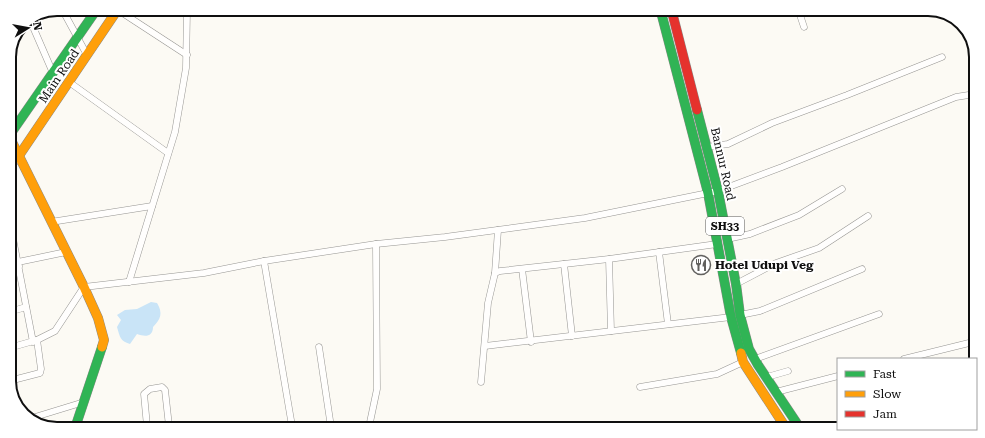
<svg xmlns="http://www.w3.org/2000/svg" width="985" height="438" font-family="'Roboto Serif',serif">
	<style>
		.water { fill: #c9e4f7 }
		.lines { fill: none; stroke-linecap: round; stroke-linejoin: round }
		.street-casing { stroke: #969592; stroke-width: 7 }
		.fast-casing { stroke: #8c8b89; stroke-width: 10 }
		.slow-casing { stroke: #8c8b89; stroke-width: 10 }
		.jam-casing { stroke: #8c8b89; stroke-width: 10 }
		.street { stroke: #fffefd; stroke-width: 6 }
		.fast { stroke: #30b455; stroke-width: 9 }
		.slow { stroke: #ff9f0a; stroke-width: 9 }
		.jam { stroke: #e5322d; stroke-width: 9 }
		.labels { text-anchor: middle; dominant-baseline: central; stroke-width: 4; stroke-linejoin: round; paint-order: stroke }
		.shield { fill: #fff; stroke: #575757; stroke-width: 1 }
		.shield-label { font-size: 11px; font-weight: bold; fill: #0f0f0f }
		.street-label { font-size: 12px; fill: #0f0f0f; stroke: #fff }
		.poi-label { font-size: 12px; font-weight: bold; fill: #0f0f0f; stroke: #fff; text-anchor: start }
		.rim { fill: none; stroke: #0f0f0f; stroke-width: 2 }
	</style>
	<rect width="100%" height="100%" fill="#fcfaf4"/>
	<path class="water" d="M151,302L157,303C163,313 161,319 153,327C153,337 145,337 137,334L130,344C120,341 120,337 117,327L121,320L117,315L125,310L137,309Z"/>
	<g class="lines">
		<defs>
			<g id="street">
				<path d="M62,9L87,55"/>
				<path d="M118,10L187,55"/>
				<path d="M799,12L804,27"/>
				<path d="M30,20L53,73"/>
				<path d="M69,82L168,153"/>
				<path d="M707,147L728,144L772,123L847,95L942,57"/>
				<path d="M9,171L18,157"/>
				<path d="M9,218L33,342"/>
				<path d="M51,222L152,206"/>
				<path d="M727,239L750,234L799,215L842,189"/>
				<path d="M659,252L668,324"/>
				<path d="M609,259L611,331"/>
				<path d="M264,261L292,426"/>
				<path d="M18,262L66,252"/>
				<path d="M564,264L572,336"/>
				<path d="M9,268L19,266"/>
				<path d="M522,269L531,342"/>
				<path d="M495,273L498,230"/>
				<path d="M129,282L175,132L186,68L187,10"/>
				<path d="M736,284L776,263L819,248L868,216"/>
				<path d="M9,312L26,307"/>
				<path d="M740,315L760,311L862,269"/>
				<path d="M485,346L731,317"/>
				<path d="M319,347L331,427"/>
				<path d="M9,348L37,340L55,331L84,287L204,273L264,261L376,244L445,237L585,218L718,191L782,167L956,97L975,94"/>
				<path d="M755,359L879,314"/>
				<path d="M904,359L973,342"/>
				<path d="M767,377L788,371"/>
				<path d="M9,381L40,373L41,369L37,340"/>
				<path d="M481,382L488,303L495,273L500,271L609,259L717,244"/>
				<path d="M640,387L717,374L743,362"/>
				<path d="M776,392L838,376"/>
				<path d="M29,418L35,417L84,402"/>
				<path d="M147,426L144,394L150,389L162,387L165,390L169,426"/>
				<path d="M369,427L377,389L376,244"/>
			</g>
			<g id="fast">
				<path d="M661,12L708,193L731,317L741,353"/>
				<path d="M697,110L718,191L736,284L740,315L749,349L758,365L800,428"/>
				<path d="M9,136L97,9"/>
				<path d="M76,425L102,347"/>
			</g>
			<g id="slow">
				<path d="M9,136L84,287L98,318L104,340L102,347"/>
				<path d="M18,157L118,9"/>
				<path d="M741,353L743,362L786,428"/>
			</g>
			<path id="jam" d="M672,12L697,110"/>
		</defs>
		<use href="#street" class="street-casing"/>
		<use href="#fast" class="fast-casing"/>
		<use href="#slow" class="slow-casing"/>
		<use href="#jam" class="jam-casing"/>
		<use href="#street" class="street"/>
		<use href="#fast" class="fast"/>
		<use href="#slow" class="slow"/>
		<use href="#jam" class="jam"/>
	</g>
	<defs>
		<symbol id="restaurant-ring" viewBox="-11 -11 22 22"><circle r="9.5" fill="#fff" stroke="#62615f" stroke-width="1.5"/><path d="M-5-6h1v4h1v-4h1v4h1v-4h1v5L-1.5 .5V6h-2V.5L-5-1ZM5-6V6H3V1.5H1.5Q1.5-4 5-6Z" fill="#62615f"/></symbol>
	</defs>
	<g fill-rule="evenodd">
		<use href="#restaurant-ring" x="690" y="254" width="22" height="22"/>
	</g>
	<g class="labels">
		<rect class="shield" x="706" y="217" width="38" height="18" rx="3"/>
		<g class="shield-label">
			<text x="725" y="226">SH33</text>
		</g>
		<g class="street-label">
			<text transform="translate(59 76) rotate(-56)">Main Road</text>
			<text transform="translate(723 164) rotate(77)">Bannur Road</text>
		</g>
		<g class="poi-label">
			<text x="715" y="265">Hotel Udupi Veg</text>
		</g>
	</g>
	<path d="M0 0H985V438H0ZM57 16H928A41 41 0 0 1 969 57V381A41 41 0 0 1 928 422H57A41 41 0 0 1 16 381V57A41 41 0 0 1 57 16Z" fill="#fff" fill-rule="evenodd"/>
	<path class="rim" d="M57 16H928A41 41 0 0 1 969 57V381A41 41 0 0 1 928 422H57A41 41 0 0 1 16 381V57A41 41 0 0 1 57 16Z"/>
	<rect x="837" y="358" width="140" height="72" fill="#ffffff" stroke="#9f9f9f"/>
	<rect x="845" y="371" width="20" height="6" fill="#30b455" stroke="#9f9f9f"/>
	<text x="873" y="378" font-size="12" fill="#0f0f0f">Fast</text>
	<rect x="845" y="391" width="20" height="6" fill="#ff9f0a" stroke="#9f9f9f"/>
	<text x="873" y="398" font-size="12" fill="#0f0f0f">Slow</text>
	<rect x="845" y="411" width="20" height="6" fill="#e5322d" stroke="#9f9f9f"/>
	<text x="873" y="418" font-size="12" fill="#0f0f0f">Jam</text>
	<g transform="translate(28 28) rotate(79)" stroke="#ffffff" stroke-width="3" paint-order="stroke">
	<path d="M0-3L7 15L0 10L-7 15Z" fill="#0f0f0f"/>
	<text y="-6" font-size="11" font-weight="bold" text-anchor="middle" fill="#0f0f0f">N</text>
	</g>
</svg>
